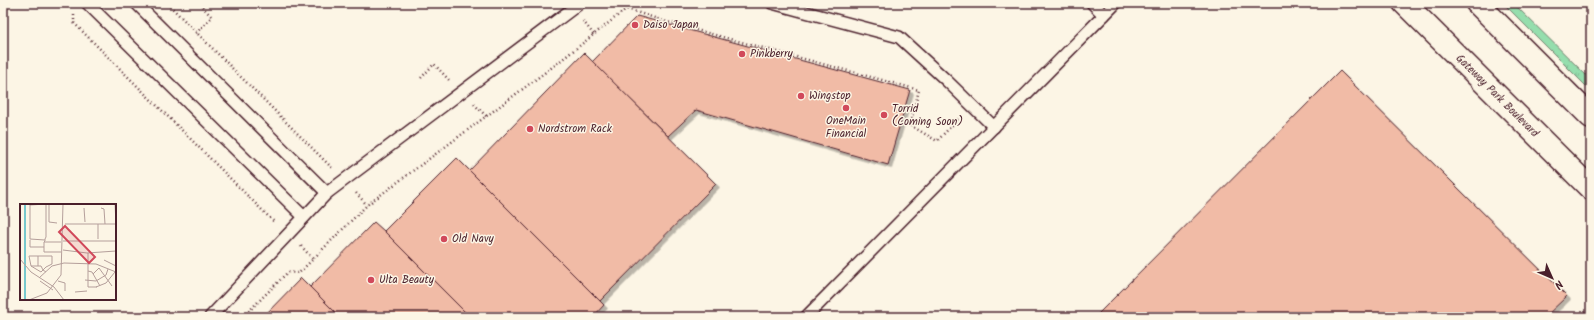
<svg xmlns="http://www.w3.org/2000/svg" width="1594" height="320" font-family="Kalam,sans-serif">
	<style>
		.grass { fill: url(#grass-tufts); stroke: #707e6c }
		.building { fill: #f1bba6; stroke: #4a1f2b; filter: url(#shadow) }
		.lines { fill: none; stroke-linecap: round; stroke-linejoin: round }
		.lane-casing { stroke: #4a1f2b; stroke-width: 14 }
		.secondary-casing { stroke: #4a1f2b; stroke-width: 25 }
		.path { stroke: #4a1f2b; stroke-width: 2.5; stroke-dasharray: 1 3; stroke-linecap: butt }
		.lane { stroke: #fcf5e5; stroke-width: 11 }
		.secondary { stroke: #fcf5e5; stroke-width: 22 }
		.poi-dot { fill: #d1495b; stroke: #fcf5e5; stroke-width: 1.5 }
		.labels { text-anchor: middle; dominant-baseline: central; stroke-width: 3; stroke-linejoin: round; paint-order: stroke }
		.poi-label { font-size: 11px; fill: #4a1f2b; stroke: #fcf5e5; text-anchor: start }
		.street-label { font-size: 11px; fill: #4a1f2b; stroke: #fcf5e5 }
		.inset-river { fill: none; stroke: #77c8cd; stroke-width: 2 }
		.inset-road { fill: none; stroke: #b59f9b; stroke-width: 1 }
		.view { fill: #d1495b; fill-opacity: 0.15; stroke: #d1495b; stroke-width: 2 }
		.inset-edge { fill: none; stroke: #4a1f2b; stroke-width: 2 }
	</style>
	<defs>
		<pattern id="grass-tufts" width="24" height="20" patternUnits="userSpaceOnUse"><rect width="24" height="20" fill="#95dead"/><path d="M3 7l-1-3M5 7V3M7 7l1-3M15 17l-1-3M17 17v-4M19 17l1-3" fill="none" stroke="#82be95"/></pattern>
		<filter id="shadow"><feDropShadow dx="3.5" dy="3.5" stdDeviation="0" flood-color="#0004"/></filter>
	</defs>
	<rect width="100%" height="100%" fill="#fcf5e5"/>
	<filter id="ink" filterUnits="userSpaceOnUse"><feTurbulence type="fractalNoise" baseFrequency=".025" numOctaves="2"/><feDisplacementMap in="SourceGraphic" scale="8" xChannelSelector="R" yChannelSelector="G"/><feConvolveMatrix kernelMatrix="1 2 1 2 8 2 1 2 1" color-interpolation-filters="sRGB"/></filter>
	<g filter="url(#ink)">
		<path class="grass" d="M1503,3H1513L1591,80V91Z"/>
		<g class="building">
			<path d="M637,16L910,90L888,165L696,110L668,136L592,62Z"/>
			<path d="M584,53L716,184L600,301L469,171Z"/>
			<path d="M1340,71L1567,296L1545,317H1095Z"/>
			<path d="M457,158L604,305L593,317H470L384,231Z"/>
			<path d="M374,222L384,231L470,317H340L310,287Z"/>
			<path d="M301,278L340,317H263Z"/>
		</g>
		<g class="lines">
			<defs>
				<g id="lane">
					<path d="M87,3L304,217"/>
					<path d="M136,3L327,193"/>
					<path d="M772,3L899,37L946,80L994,127"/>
					<path d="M1092,3L1104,15"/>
					<path d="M210,317L327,193L580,3"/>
					<path d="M806,317L1116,3"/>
				</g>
				<g id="secondary">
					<path d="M1404,3L1591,189"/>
					<path d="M1477,3L1591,117"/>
				</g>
			</defs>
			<use href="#lane" class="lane-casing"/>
			<use href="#secondary" class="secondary-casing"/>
			<g class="path">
				<path d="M65,3L69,8"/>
				<path d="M167,3L332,168"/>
				<path d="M627,9L667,22L919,90L910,125L937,141L959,118"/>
				<path d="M74,15V23L275,223"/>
				<path d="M583,21L594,35"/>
				<path d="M196,33L212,17L199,3"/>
				<path d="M421,78L434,64L449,80"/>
				<path d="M474,104L487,117"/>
				<path d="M356,193L367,205"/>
				<path d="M301,246L313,259"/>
				<path d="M243,317L288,272L299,273L367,205L555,65L634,3"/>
			</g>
			<use href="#lane" class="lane"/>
			<use href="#secondary" class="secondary"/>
		</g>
	</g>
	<g class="poi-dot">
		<circle cx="635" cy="25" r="4"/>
		<circle cx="742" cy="54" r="4"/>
		<circle cx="801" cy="96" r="4"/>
		<circle cx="846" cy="108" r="4"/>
		<circle cx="884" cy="115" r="4"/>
		<circle cx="530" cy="129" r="4"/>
		<circle cx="444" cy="239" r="4"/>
		<circle cx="371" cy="280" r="4"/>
	</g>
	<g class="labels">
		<g class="poi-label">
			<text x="643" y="25">Daiso Japan</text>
			<text x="750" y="54">Pinkberry</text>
			<text x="809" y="96">Wingstop</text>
			<text x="892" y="109">Torrid<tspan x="892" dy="13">(Coming Soon)</tspan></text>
			<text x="846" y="121" text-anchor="middle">OneMain<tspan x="846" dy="13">Financial</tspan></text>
			<text x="538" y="129">Nordstrom Rack</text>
			<text x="452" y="239">Old Navy</text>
			<text x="379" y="280">Ulta Beauty</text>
		</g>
		<g class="street-label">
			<text transform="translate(1497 96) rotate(45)">Gateway Park Boulevard</text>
		</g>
	</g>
	<g transform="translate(20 204)">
		<rect width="96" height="96" fill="#fcf5e5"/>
		<path class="inset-river" d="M5,96V0"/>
		<path class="inset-road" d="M29,0V18L37,19M95,0L96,20M64,4L65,18M81,4L84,5L85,20M45,20H96M0,22V51M78,35V20M10,36V43H24M25,36L10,35V1L26,0V33L25,35V37L24,38V48H41M43,37H96M24,38H41M43,46L67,49L96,47M68,49V83H77M0,55L11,68L34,83L44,96M84,56L96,62M11,62L9,52H18M18,62V52H32V60L26,63L21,68L11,62H21L23,66L26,68M68,67L72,68L80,82M73,70L79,64L92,82M19,74L32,62L44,59L76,60L96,68M65,76L76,77L86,71L88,65M20,77L33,86M38,77L45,79V87M76,83L86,79L95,68M55,88L67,87M9,96L27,89L41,71L43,0"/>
		<path class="view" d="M45,22L75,53L69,59L39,28Z"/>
		<rect width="96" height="96" class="inset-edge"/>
	</g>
	<rect width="1594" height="320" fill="none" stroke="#fcf5e5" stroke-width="16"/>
	<rect x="8" y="8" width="1578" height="304" fill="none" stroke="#4a1f2b" stroke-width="1.5" filter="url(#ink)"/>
	<g transform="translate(1552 278) rotate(135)" stroke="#fcf5e5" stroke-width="3" paint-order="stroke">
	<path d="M0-3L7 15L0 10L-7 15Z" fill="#4a1f2b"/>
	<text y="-6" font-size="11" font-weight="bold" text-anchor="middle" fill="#4a1f2b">N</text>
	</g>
</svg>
